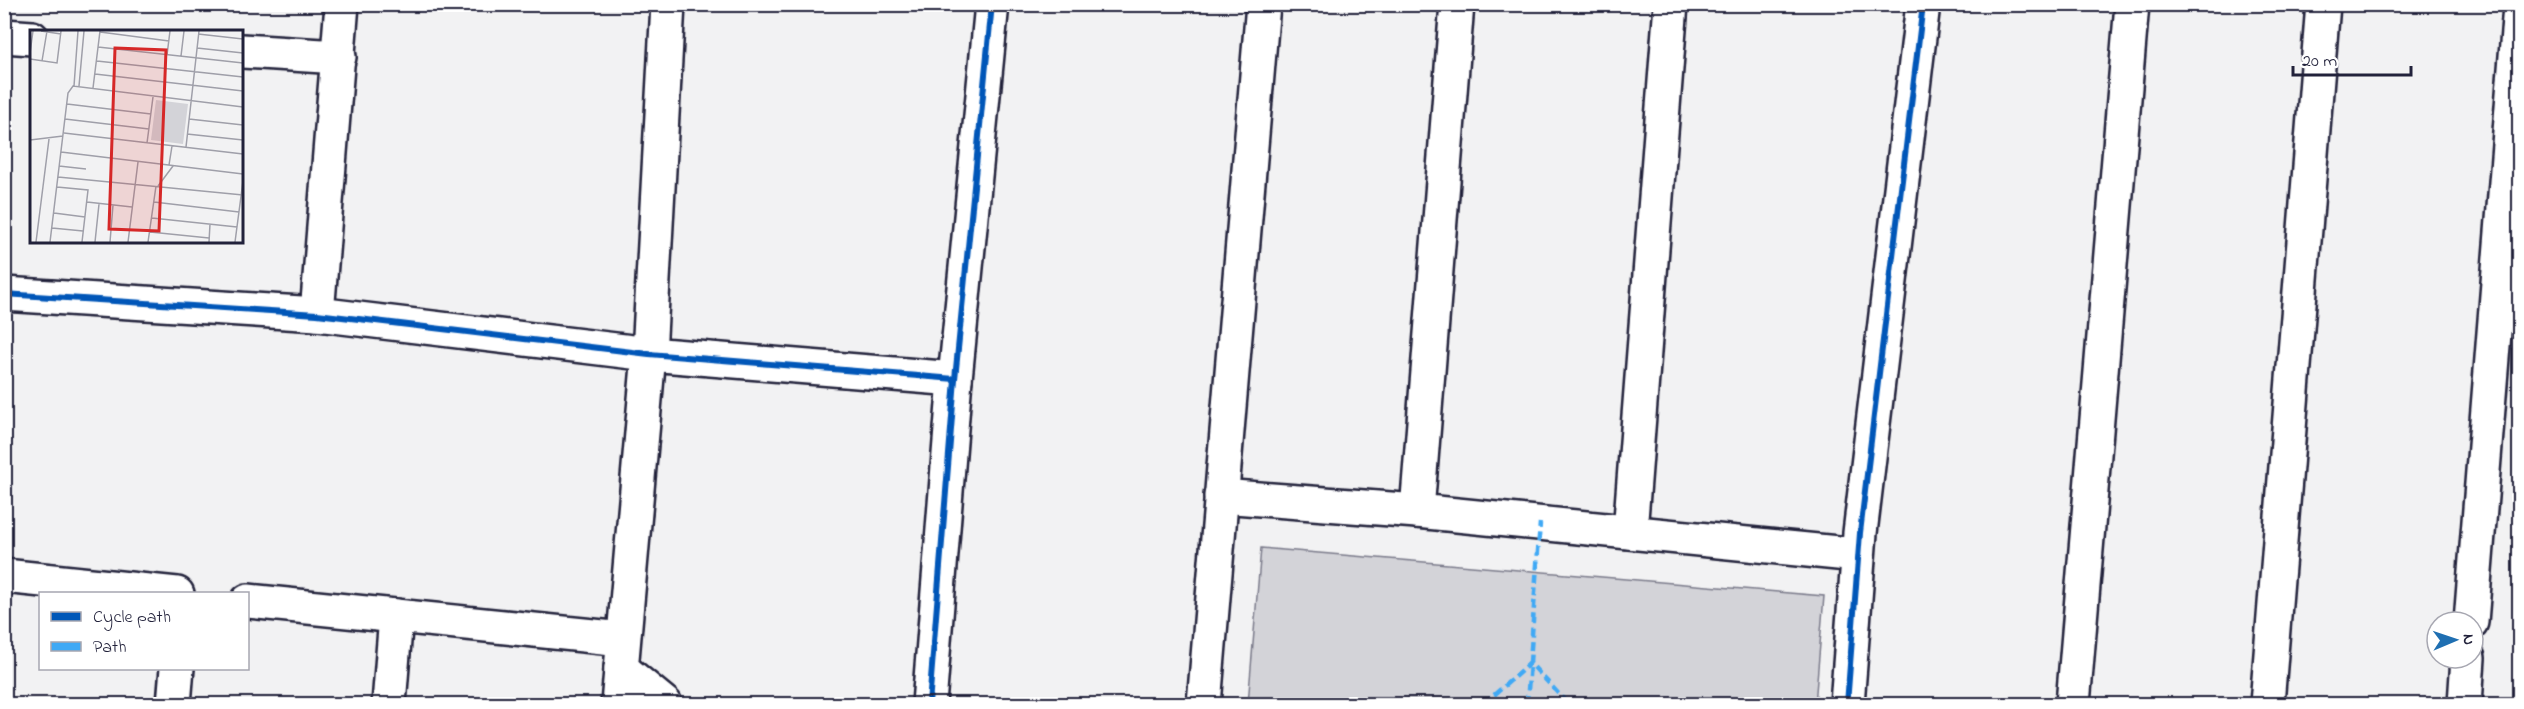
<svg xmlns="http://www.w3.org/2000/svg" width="2524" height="709" font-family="'Indie Flower',sans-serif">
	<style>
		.green { fill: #d3d3d8; stroke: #7a7a8a; stroke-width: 1.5 }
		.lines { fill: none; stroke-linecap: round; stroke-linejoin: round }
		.minor-casing { stroke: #22223b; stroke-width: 38 }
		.minor { stroke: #fff; stroke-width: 33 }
		.quiet { stroke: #3fa9f5; stroke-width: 4.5; stroke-dasharray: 9 4.5; stroke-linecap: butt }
		.cycleway-casing { stroke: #fff; stroke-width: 10 }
		.cycleway { stroke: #0057b8; stroke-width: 6 }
		.inset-road { fill: none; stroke: #9f9fa9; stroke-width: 1.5 }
		.view { fill: #d62828; fill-opacity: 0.15; stroke: #d62828; stroke-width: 3 }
		.inset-edge { fill: none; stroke: #22223b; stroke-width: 3 }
	</style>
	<rect width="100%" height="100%" fill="#f2f2f3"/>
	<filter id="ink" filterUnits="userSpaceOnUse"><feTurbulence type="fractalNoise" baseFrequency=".0167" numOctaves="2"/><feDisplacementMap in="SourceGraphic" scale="12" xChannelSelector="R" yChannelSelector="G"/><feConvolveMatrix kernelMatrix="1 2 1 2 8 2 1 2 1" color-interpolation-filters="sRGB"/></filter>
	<g filter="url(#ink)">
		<path class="green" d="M1261,548L1824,596L1815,704H1248Z"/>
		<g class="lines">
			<defs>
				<g id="minor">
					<path d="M4,36L32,38"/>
					<path d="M242,51L339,57"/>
					<path d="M4,294L317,314L649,354L955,379"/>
					<path d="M317,314L342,4"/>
					<path d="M1221,496L1417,511L1858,555"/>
					<path d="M1417,511L1457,4"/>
					<path d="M1630,532L1671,4"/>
					<path d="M4,576L177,594"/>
					<path d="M248,601L623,639"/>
					<path d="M2471,622L2520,6"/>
					<path d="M621,668L665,704"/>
					<path d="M174,704L177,668"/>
					<path d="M389,704L396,616"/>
					<path d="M618,704L649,354L668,4"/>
					<path d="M929,704L955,379L992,4"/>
					<path d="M1204,704L1263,4"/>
					<path d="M1847,704L1860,533L1923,4"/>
					<path d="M2073,704L2132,4"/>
					<path d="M2267,704L2323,4"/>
					<path d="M2465,704L2468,658"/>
				</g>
			</defs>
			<use href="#minor" class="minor-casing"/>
			<use href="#minor" class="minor"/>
			<g class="quiet">
				<path d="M1484,704L1530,663L1568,704"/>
				<path d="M1527,704L1540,523"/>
			</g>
			<defs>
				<g id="cycleway">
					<path d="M4,294L317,314L649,354L955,379"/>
					<path d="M929,704L955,379L992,4"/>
					<path d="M1847,704L1860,533L1923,4"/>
				</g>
			</defs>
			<use href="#cycleway" class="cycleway-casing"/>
			<use href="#cycleway" class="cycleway"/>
		</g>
	</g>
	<g transform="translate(30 30)">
		<rect width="213" height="213" fill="#f2f2f3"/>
		<path d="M126,70L158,74L153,114L121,110Z" fill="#d3d3d8"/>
		<path class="inset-road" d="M11,1L31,4M70,2L139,11M168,4L213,9M68,17L213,33M167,18L213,23M0,23L3,1M137,25L140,1M151,26L154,1M0,29L27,33L31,1M12,31L17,1M67,31L213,47M65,44L213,61M44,56L48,1M49,56L54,1M63,58L70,1M37,74L121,84M35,89L119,99M159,89L213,95M34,103L213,124M157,104L213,110M0,110L33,106M117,113L123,67M156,117L169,1M31,122L213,144M139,135L142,116M29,136L56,139M28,147L213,165M128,156L143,136M27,157L58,160L52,212M57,172L102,177M124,172L209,182M24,183L55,187M122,188L207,197M22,198L53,201M120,202L179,208M6,212L19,109M20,212L38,63L43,56L213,77M65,212L69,174M80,212L83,175M98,212L108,132M118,212L126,156M179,212L180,194M205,212L213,151"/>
		<path class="view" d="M85,18L136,20L129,201L79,199Z"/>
		<rect width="213" height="213" class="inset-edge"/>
	</g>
	<rect width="2524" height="709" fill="none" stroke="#fff" stroke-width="24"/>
	<rect x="12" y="12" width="2500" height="685" fill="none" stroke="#22223b" stroke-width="2" filter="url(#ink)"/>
	<rect x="39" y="592" width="210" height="78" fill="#ffffff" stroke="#a7a7b1" stroke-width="1.5"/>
	<rect x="51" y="612" width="30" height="9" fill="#0057b8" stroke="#a7a7b1" stroke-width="1.5"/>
	<text x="93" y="622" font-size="18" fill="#22223b">Cycle path</text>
	<rect x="51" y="642" width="30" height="9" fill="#3fa9f5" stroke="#a7a7b1" stroke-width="1.5"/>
	<text x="93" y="652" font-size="18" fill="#22223b">Path</text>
	<g transform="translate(2455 640) rotate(88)"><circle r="28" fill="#ffffff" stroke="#a7a7b1" stroke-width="1.5"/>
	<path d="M0-4.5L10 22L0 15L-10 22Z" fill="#1f6fb2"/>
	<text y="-9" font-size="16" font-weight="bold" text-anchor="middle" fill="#22223b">N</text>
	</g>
	<path d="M2293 66v9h118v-9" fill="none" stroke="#22223b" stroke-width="3"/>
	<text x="2302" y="66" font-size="18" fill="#22223b" stroke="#ffffff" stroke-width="4.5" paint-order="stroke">20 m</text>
</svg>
